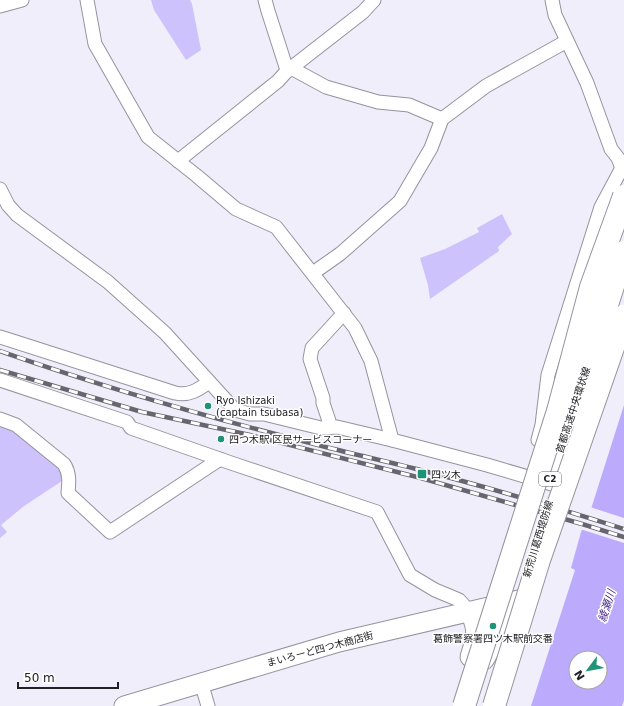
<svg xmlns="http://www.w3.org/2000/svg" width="624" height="706" font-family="'DejaVu Sans','Noto Sans JP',sans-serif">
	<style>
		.green { fill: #cdc2fb }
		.water { fill: #bcabfc; fill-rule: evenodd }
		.pier { fill: #f0eefb }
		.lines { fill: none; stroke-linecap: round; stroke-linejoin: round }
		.street-casing { stroke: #94939e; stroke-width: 15 }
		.secondary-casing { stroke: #94939e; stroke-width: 21 }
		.street { stroke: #fff; stroke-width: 13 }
		.secondary { stroke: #fff; stroke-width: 19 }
		.rail-casing { stroke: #67666e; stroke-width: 4.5 }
		.rail { stroke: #fff; stroke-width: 3; stroke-dasharray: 9; stroke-linecap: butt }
		.highway-bridge-casing { stroke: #94939e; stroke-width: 24; stroke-linecap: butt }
		.highway-bridge { stroke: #fff; stroke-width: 22 }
		.poi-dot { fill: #1e9377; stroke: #fff; stroke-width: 1.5 }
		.labels { text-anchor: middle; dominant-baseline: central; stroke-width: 3; stroke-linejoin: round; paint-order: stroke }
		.shield { fill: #fff; stroke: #646366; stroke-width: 1 }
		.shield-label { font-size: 9px; font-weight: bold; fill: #212025 }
		.poi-label { font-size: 10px; fill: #212025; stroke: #fff; text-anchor: start }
		.street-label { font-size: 10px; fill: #212025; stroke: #fff }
		.water-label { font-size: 11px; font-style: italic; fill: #472984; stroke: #fff }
	</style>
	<rect width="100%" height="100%" fill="#f0eefb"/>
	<g class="green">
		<path d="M151,0H190L192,4L201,50L186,60L154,10Z"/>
		<path d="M502,214L512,234L498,247L499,251L430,299L428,285L420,258L445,249L479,232L477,228Z"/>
		<path d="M0,424L12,430L61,467L64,472L62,481L24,506L1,525L7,532L0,538Z"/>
	</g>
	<path class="water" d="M624,405V700L622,706H531L575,570L571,568L581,532L591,509ZM576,658H600V682H576Z"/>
	<path class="pier" d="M590,507L624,518V543L580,529Z"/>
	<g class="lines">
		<defs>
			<g id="street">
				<path d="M87,0L95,44L148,137L197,176L236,209L276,227L355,328L371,361L392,440"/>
				<path d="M265,0L268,11L286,67L291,68L326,87L378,102L409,105L442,119"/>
				<path d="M552,0L555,15L587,83L611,149L618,158L622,168"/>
				<path d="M0,6L22,0"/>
				<path d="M178,161L278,81L286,72L363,12L374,0"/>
				<path d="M0,189L8,205L17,215L108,282L165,333L235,410L250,414H264L321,428L337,427L392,440L487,465L555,485"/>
				<path d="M313,273L340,254L400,201L431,148L442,119L486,86L567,41"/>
				<path d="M0,337L175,393C189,396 198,390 209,382"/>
				<path d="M0,380L127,422L131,428L231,463L377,512L410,575L435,590L459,600L470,612"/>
				<path d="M0,419L16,425L64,464C70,473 69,483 68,493L110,532L220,459"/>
				<path d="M331,427L323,403V398L310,359L312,348L344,313"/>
				<path d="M538,440L542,425L548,375L601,207L624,164"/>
				<path d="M201,682L208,706"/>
			</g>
			<g id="secondary">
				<path d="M558,475L581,401"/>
				<path d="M470,657C476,637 479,632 470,612"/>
				<path d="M484,660L519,600"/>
				<path d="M124,706L339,642L519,600"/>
			</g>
		</defs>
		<use href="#street" class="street-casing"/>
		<use href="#secondary" class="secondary-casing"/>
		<use href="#street" class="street"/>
		<use href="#secondary" class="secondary"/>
		<defs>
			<g id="rail">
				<path d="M0,351C106,388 214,419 322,446C356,455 390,462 424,471C491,488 558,508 624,529"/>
				<path d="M0,370L142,412L250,435L421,478L582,524L624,537"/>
			</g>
		</defs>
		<use href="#rail" class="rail-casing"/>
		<use href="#rail" class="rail"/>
		<defs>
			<g id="highway-bridge">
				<path d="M571,416L624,252"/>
				<path d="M464,706L558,411L591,287L624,196"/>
				<path d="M494,706L539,560L624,316"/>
			</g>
		</defs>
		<use href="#highway-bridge" class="highway-bridge-casing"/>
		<use href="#highway-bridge" class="highway-bridge"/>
	</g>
	<g class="poi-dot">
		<circle cx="208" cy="406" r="4"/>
		<circle cx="221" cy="439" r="4"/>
		<rect x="417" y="469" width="10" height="10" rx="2"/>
		<circle cx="493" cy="626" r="4"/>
	</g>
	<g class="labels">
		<rect class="shield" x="539" y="472" width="22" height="14" rx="3"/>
		<g class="shield-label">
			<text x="550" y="479">C2</text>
		</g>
		<g class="poi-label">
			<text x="216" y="400">Ryo Ishizaki<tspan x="216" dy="12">(captain tsubasa)</tspan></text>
			<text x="229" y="439">四つ木駅 区民サービスコーナー</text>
			<text x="431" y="474">四ツ木</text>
			<text x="493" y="638" text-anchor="middle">葛飾警察署四ツ木駅前交番</text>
		</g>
		<g class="street-label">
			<text transform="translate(573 410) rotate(-72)">首都高速中央環状線</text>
			<text transform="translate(538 539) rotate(-73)">新荒川葛西堤防線</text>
			<text transform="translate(320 649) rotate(-15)">まいろーど四つ木商店街</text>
		</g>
		<g class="water-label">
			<text transform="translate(607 606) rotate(-72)">綾瀬川</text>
		</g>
	</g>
	<g transform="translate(588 670) rotate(238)"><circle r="19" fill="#ffffff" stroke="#a6a6a8"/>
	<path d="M0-3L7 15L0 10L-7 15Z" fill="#1e9377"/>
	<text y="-6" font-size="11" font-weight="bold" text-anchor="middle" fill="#212025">N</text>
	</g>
	<path d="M18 682v6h100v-6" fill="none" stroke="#212025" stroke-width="2"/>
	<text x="24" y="682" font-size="12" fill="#212025" stroke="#ffffff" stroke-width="3" paint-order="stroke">50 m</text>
</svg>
